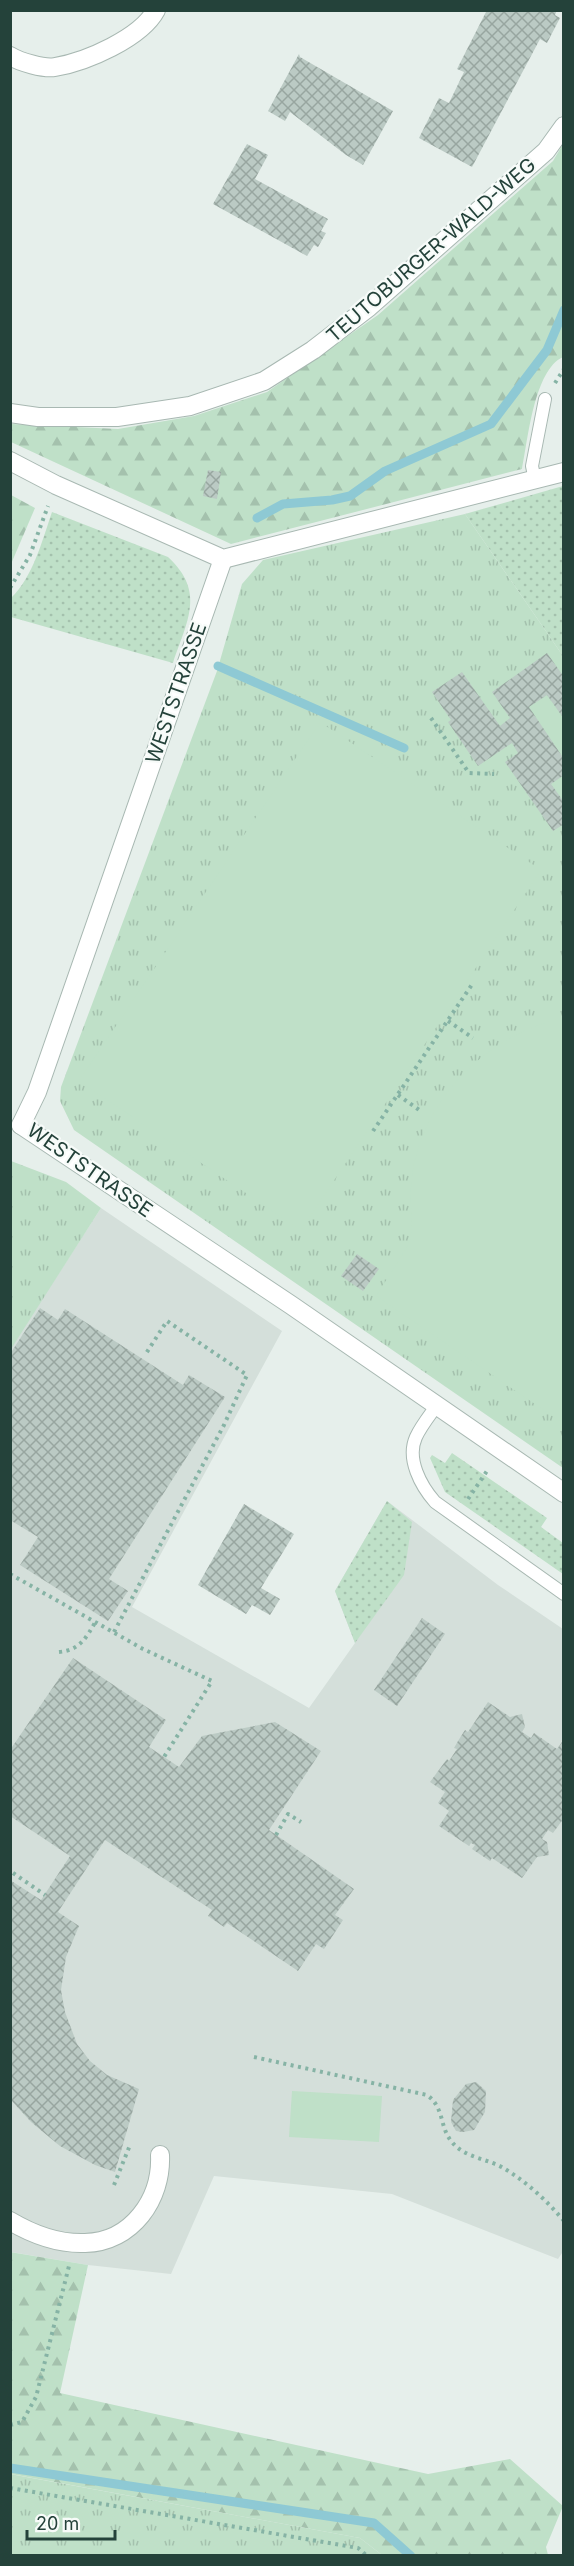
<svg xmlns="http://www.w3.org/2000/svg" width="574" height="2566" font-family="Inter,sans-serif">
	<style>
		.built { fill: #d4dfda }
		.grass { fill: url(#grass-dots) }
		.forest { fill: url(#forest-firs) }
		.park { fill: url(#park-tufts) }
		.pitch { fill: #bfe0c8 }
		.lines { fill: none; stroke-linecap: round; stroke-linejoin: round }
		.stream { stroke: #8ec9d4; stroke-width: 9 }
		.building { fill: url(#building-cross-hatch) }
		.lane-casing { stroke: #a8b8b2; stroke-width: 14 }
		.street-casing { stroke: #a8b8b2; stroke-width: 20 }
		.path { stroke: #86b3a5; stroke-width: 4; stroke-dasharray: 3 4.5; stroke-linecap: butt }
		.lane { stroke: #fff; stroke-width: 12 }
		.street { stroke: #fff; stroke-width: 18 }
		.labels { text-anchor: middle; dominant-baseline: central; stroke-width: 4.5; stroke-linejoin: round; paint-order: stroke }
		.street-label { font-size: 20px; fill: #24423a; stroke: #f7fbf9 }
	</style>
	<defs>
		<pattern id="grass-dots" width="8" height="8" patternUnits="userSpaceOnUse" patternTransform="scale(1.5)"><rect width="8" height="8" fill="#bfe0c8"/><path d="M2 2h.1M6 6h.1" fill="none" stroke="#a4c1ad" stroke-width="1.8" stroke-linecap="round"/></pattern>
		<pattern id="forest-firs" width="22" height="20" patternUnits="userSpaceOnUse" patternTransform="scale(1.5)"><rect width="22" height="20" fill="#bfe0c8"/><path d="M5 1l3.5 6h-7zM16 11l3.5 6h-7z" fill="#a4c1ad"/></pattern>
		<pattern id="park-tufts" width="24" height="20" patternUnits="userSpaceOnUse" patternTransform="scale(1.5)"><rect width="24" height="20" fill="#bfe0c8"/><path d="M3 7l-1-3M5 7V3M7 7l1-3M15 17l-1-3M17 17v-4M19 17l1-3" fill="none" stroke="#a4c1ad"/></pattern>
		<pattern id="building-cross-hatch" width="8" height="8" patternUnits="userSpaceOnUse" patternTransform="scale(1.5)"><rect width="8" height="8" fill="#bbcac4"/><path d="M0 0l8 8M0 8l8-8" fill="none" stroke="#98a6a0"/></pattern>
	</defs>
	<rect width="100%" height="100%" fill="#e6efeb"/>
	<path class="built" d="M101,1208L282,1331L132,1607L309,1708L355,1643L335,1591L387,1501L498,1585L563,1629L564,2250L558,2259L392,2194L214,2176L171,2274L88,2265L11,2252L10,1349Z"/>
	<g class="grass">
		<path d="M563,486V656L465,514Z"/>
		<path d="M52,512L168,557C206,592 187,621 173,663L11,617V598C33,577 42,541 52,512Z"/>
		<path d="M452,1453L547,1518L541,1527L563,1543V1574L445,1492L430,1458L432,1455L445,1463Z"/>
		<path d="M387,1501L412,1522L404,1575L355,1643L335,1591Z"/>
	</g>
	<g class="forest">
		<path d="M563,144V357C534,370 528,440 522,469L231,544L11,442V424L118,429L194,416L267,392L378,315L553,161Z"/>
		<path d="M11,495L35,508L11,564Z"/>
		<path d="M10,2252L88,2265L60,2393L428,2474L510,2459L563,2506L546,2547L548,2555H382L360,2538L11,2474Z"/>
	</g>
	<g class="park">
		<path d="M465,514L563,656V1468L74,1130L60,1101L61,1087L217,671L242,584L263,560Z"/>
		<path d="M11,1161L66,1182L101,1208L11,1349Z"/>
		<path d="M10,2474L360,2538L382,2555H11Z"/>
	</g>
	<g class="pitch">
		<path d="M547,695L563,719V759L529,707Z"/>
		<path d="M320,722L541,870L301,1230L79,1081Z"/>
		<path d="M563,1018H564L563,1423L376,1296C383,1284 409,1248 411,1237C413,1217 409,1197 412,1177C422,1099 487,1035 563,1018Z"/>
		<path d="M292,2091L382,2096L379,2142L289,2137Z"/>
	</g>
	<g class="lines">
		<g class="stream">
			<path d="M257,518L283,504L332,500L350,496L385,471L491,424L547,350L564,310"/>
			<path d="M218,666L404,748"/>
			<path d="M10,2468L374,2523L411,2556"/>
		</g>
	</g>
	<g class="building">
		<path d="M487,10H557L555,15L560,18L547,43L540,39L472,167L419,138L439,98L449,103L464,72L457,69Z"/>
		<path d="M299,54L300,57L393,111L363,165L346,155L290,112L285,121L268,111Z"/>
		<path d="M247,144L268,155L255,179L328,219L321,231L326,233L318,247L314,245L307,256L213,204Z"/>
		<path d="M208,470L221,472L217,499L203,496Z"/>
		<path d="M547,653L564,677V719L547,695L529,707L564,759V775L551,784L564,802V824L553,831L505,762L518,753L512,743L478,766L448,722L451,720L432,692L462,672L500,726L510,718L492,692Z"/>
		<path d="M357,1254L379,1269L363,1291L341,1276Z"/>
		<path d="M40,1308L58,1320L65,1309L183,1385L189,1375L225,1397L109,1579L128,1591L108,1621L20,1565L38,1537L10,1520V1354Z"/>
		<path d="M244,1504L294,1534L261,1588L280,1599L270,1615L252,1605L246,1614L198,1585Z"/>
		<path d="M422,1618L445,1634L397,1706L374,1690Z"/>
		<path d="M73,1658L166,1720L149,1747L179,1767L202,1736L275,1722L321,1751L269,1830L354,1889L335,1915L343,1920L324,1949L316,1944L298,1971L227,1923L224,1927L208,1916L212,1910L105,1840L58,1912L79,1926L66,1957L61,1990L65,2012L77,2044L90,2061L107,2075L139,2089L115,2172L95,2165L60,2146L31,2122L10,2099V1880L41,1900L70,1856L10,1816V1750Z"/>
		<path d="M488,1702L510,1717L522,1714L525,1727L522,1732L531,1738L534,1733L557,1749L564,1739V1818L553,1833L548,1830L542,1839L547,1842L549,1855L537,1857L522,1878L492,1858L490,1861L472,1849L475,1845L471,1843L469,1846L439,1826L449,1811L438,1803L445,1792L430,1782L447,1759L449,1761L457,1749L454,1748L458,1741L465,1730L468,1732Z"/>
		<path d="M476,2082L486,2091L485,2112L474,2130L463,2132L456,2131L451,2122L453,2100L466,2084Z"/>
	</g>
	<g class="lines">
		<defs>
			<g id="lane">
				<path d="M535,480L532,466L545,399"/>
				<path d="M437,1405C430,1415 421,1426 416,1437C406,1459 421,1486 435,1502L564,1594"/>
			</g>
			<g id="street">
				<path d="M10,56C20,62 44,69 55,67C86,62 141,38 156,10"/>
				<path d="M10,413L38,417H117L190,406L264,381L313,350L369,307L546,151L564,126"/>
				<path d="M10,461L56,485L223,559L564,472"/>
				<path d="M21,1125L291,1305L564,1493"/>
				<path d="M21,1125L37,1092L223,559"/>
				<path d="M10,2221C32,2234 59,2244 85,2243C132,2242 162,2199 160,2155"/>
			</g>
		</defs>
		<use href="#lane" class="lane-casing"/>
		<use href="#street" class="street-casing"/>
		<g class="path">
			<path d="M555,383L564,369"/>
			<path d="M10,588L30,555L48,506"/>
			<path d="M431,718L469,773L494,774"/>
			<path d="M448,1021L473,1038"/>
			<path d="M398,1095L422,1112"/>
			<path d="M373,1131L473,983"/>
			<path d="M468,1499L489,1468"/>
			<path d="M10,1574L143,1649L212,1681L164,1757"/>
			<path d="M114,1632L224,1425L247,1375L167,1321L145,1355"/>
			<path d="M59,1652C80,1650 86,1638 96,1621"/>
			<path d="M276,1835L288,1814L301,1822"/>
			<path d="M13,1873L45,1895"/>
			<path d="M254,2057L427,2095C445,2108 439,2127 452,2142C464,2158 490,2159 505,2169C528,2183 547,2201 564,2221"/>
			<path d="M114,2185L130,2145"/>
			<path d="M10,2425L22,2422L36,2397L69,2266"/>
			<path d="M10,2488L358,2548L367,2556"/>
		</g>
		<use href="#lane" class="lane"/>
		<use href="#street" class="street"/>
	</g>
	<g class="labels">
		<g class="street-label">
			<text transform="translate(431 250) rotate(-41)">TEUTOBURGER-WALD-WEG</text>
			<text transform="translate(176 693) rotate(-71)">WESTSTRASSE</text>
			<text transform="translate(90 1170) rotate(35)">WESTSTRASSE</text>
		</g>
	</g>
	<rect width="574" height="2566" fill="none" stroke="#24423a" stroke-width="24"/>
	<path d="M27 2530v9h88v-9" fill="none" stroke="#24423a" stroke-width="3"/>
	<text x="36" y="2530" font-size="18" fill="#24423a" stroke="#f7fbf9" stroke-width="4.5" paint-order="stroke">20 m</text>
</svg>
